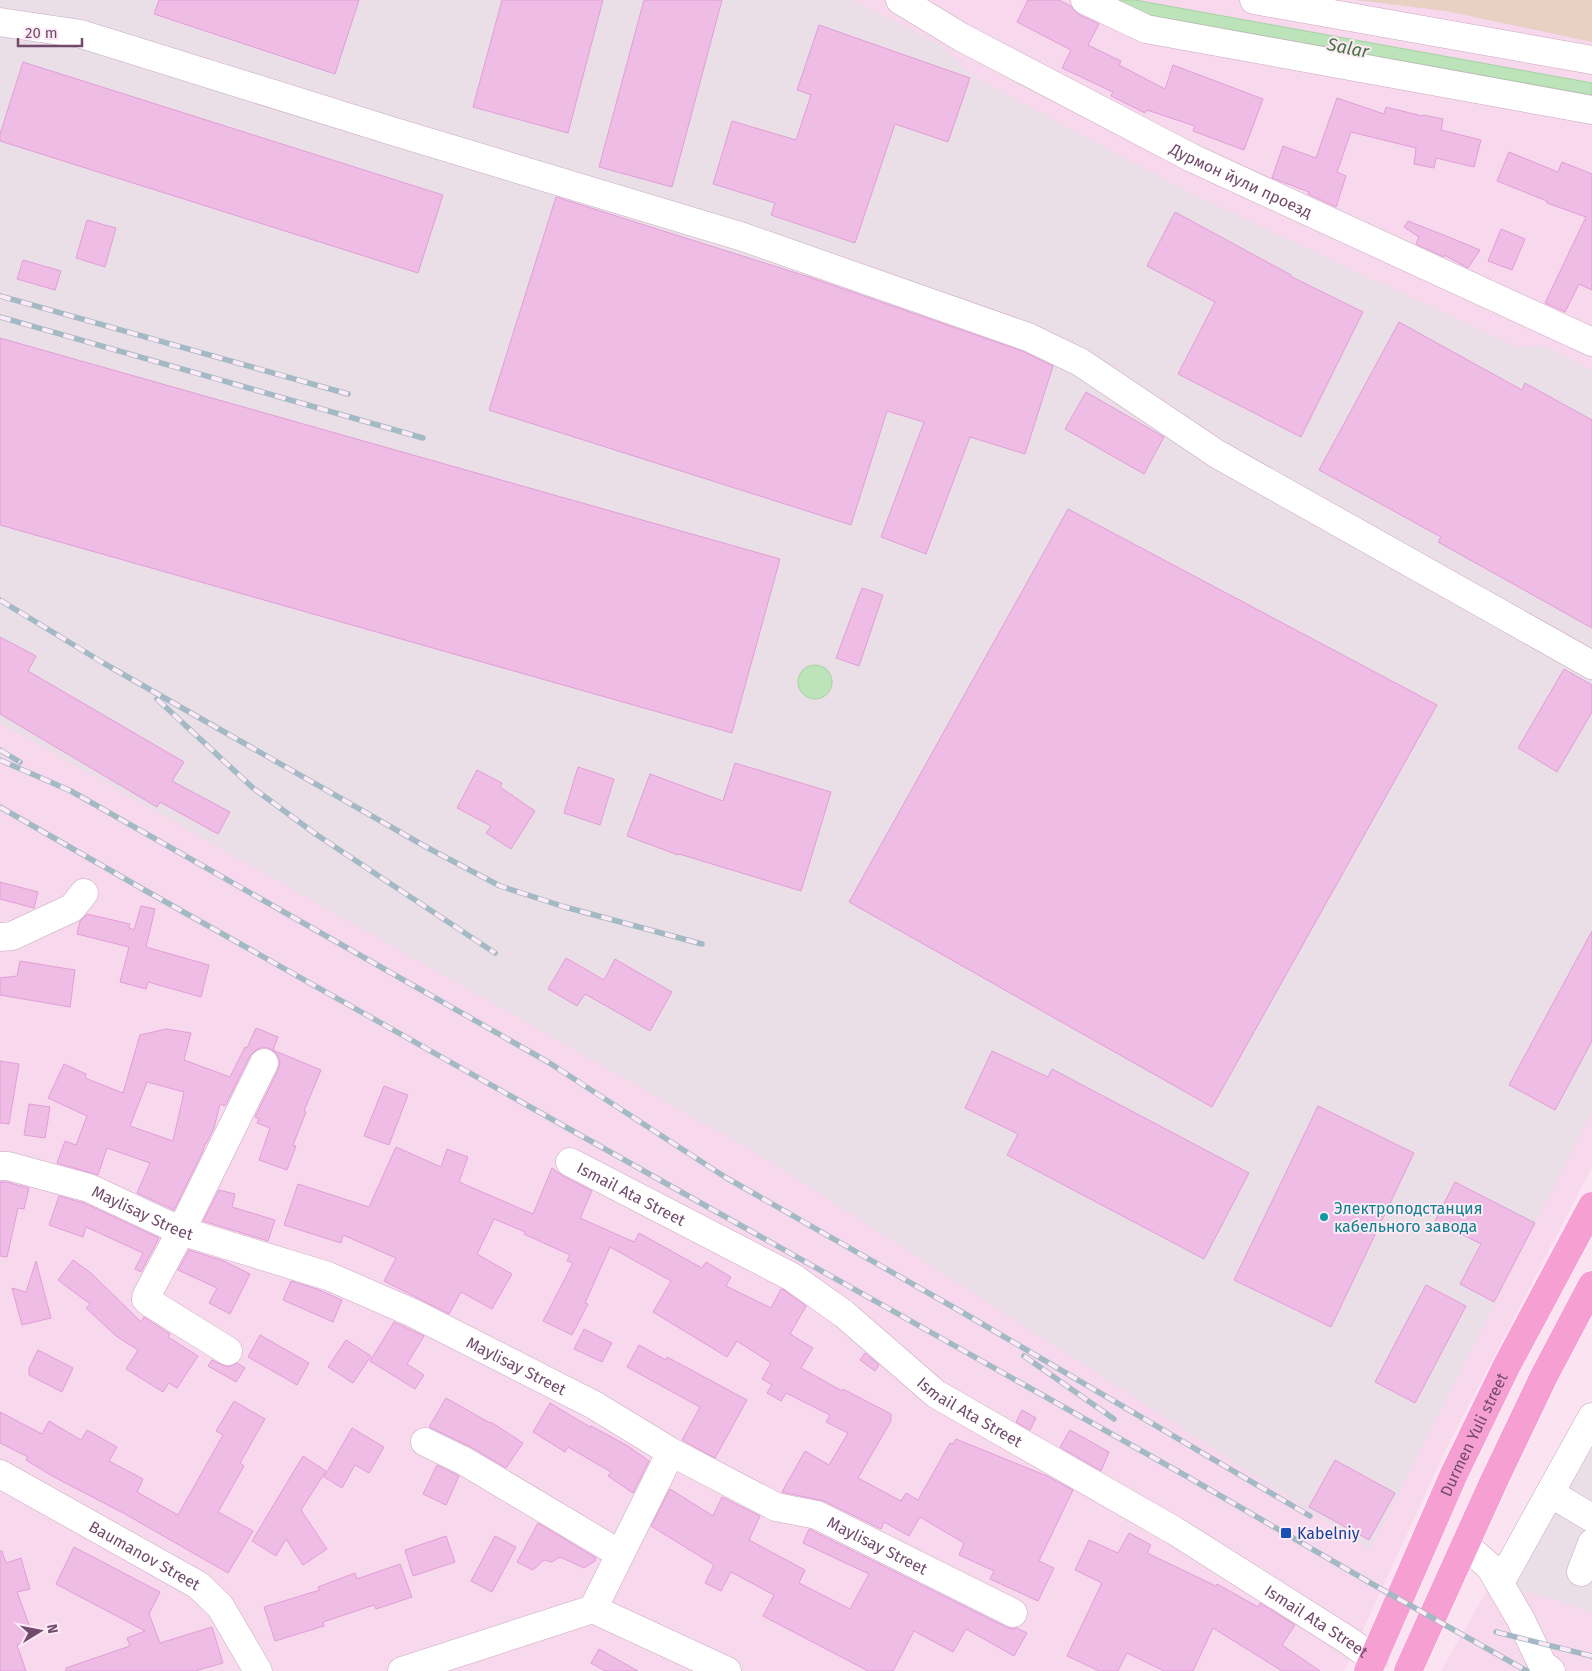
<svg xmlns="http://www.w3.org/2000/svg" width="1592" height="1671" font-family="'Fira Sans',sans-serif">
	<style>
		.residential { fill: #f7d8ed }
		.industrial { fill: #eadee7 }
		.green { fill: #e8d0c3 }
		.water { fill: #bce3b9; stroke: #a4d4a0 }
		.building { fill: #efbce6; stroke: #e19ed6; fill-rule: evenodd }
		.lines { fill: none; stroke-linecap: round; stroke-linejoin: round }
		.minor-casing { stroke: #c9a9c2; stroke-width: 29 }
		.major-casing { stroke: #fff; stroke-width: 29 }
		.minor { stroke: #fff; stroke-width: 28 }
		.major { stroke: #f69fd3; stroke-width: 28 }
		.rail-casing { stroke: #a3b9c3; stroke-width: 5.5 }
		.rail { stroke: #fee9f6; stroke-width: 4; stroke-dasharray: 11; stroke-linecap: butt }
		.culture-dot { fill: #0f9aa8; stroke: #fee9f6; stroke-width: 2 }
		.transit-dot { fill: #1a4fb4; stroke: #fee9f6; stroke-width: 2 }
		.labels { text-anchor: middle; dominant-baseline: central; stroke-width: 4; stroke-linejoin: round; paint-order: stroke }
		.street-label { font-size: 16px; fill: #724b6c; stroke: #fee9f6 }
		.culture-label { font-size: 16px; fill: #0d838f; stroke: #fee9f6; text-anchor: start }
		.transit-label { font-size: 16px; fill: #164399; stroke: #fee9f6; text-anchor: start }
		.water-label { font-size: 18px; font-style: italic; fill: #427640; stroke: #fee9f6 }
	</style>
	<rect width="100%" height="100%" fill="#fbe3f2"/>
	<g class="residential">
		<path d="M0,0H1592V1167L1447,1447L1344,1671H0Z"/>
		<path d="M1592,1405V1671H1441Z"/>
	</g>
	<g class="industrial">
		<path d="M0,0H852L941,45L972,76L1192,194L1518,348L1543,345L1592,371V1111L1370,1550L763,1157L0,723Z"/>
		<path d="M1592,1408V1612L1505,1585Z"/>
	</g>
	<path class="green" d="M1356,0H1592V42L1446,11Z"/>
	<g class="water">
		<path d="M1096,0H1135L1592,83V95L1116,9Z"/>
		<circle cx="815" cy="682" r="17"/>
	</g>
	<g class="building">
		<path d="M159,0H359L335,74L154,14Z"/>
		<path d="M502,0H603L568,133L473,107Z"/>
		<path d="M644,0H722L672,187L599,167Z"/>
		<path d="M1028,0H1059L1071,6L1078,14L1099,24L1088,45L1121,61L1119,65L1165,89L1173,65L1263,99L1244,150L1193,131L1195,126L1147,110L1145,113L1111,96L1113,92L1062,68L1071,50L1017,22Z"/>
		<path d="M819,25L970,78L948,142L895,124L855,243L771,215L775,203L713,184L732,121L796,140L811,95L797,90Z"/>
		<path d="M23,62L443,195L418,273L0,141V134Z"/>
		<path d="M1337,98L1384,114L1386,107L1422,116L1423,115L1443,119L1441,130L1481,140L1474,167L1436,158L1434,168L1414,164L1416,148L1351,132L1337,172L1346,176L1336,207L1308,194L1309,192L1272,178L1283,146L1316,158Z"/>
		<path d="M1509,152L1558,172L1562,162L1592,174V290L1579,284L1565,312L1545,303L1586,217L1547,203V201L1497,181Z"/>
		<path d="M556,197L809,277L1022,351L1053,366L1025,454L970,437L926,554L881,537L924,422L887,411L851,525L489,410Z"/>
		<path d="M1175,212L1291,275L1290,276L1363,312L1301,437L1178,374L1215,302L1147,266Z"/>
		<path d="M87,220L116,228L105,267L76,258Z"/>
		<path d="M1408,221L1451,238L1480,250L1468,268L1444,255V257L1416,244L1419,237L1404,227Z"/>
		<path d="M1501,229L1525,239L1512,270L1488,261Z"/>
		<path d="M23,260L61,271L55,290L17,279Z"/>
		<path d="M1399,322L1522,390L1525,383L1592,420V628L1438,542L1441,537L1319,470Z"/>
		<path d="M0,338L780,559L732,733L0,525Z"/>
		<path d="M1086,392L1164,437L1144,474L1065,429Z"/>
		<path d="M1068,509L1437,705L1212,1107L849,902Z"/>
		<path d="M862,588L883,595L859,666L836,658Z"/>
		<path d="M0,637L36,656L28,671L184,762L172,781L230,812L218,834L160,802L157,807L0,714Z"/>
		<path d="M1564,669L1592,685V712L1557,772L1518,748Z"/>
		<path d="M735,763L831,792L801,891L679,854L678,855L627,836L650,774L723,801Z"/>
		<path d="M578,767L614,779L600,825L564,813Z"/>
		<path d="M477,770L502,783L500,787L535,811L511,849L486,833L491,826L457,808Z"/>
		<path d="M0,882L38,892L34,908L0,899Z"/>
		<path d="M141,906L155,909L146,947L209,965L201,997L148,982L146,989L120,982L129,947L77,934L80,921L87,914L130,924L129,928L134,930Z"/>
		<path d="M1592,931V1041L1555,1110L1509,1085Z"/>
		<path d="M566,958L604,980L615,959L672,992L650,1031L585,994L577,1006L548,989Z"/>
		<path d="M20,961L75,970L70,1007L0,995V978L17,976Z"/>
		<path d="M256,1028L278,1037L273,1050L321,1070L304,1111L306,1112L293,1145L296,1146L287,1170L259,1160L270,1128L257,1123L259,1119L255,1117L278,1070L280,1062L277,1054L271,1049L263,1047L256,1050L250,1056L225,1106L220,1104L214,1128L206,1144H205L203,1151L174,1210L137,1193L150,1163L107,1148L98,1175L57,1163L65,1141L76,1145L87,1116L48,1098L64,1064L86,1074L85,1078L123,1093L140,1035L166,1029L191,1033L184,1060L230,1077L245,1047L247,1048ZM147,1082L184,1092L173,1141L130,1126Z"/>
		<path d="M992,1051L1048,1077L1052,1069L1249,1173L1204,1259L1007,1155L1018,1134L965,1108Z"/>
		<path d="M0,1061L19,1064L9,1124L0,1123Z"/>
		<path d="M384,1086L408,1095L389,1145L364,1136Z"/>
		<path d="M29,1104L50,1107L45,1138L24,1135Z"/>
		<path d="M1318,1106L1414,1153L1331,1327L1234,1280Z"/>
		<path d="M396,1147L441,1167L447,1149L468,1157L459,1182L533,1214L552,1168L563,1176L592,1191L580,1218L634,1242L639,1233L702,1268L706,1262L731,1277L726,1286L771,1308L781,1289L784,1290L806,1306L790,1334L813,1348L801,1368L842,1391L843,1389L891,1414V1421L858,1478L901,1501L906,1493L918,1500L950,1443L953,1444L956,1439L1047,1476L1073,1490L1039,1561L1054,1568L1038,1601L990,1579L994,1571L959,1555L964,1543L920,1517L909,1536L884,1522L881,1529L824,1501L782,1492L805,1451L829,1465L848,1433L826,1422L830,1415L786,1393L781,1401L767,1393L772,1385L762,1379L771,1363L737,1341L727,1357L653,1312L671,1281L610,1247L585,1303L588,1304L572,1335L543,1321L573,1263L567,1261L570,1255L524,1234L525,1232L494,1219L477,1254L512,1274L492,1309L461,1292L449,1314L384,1281L396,1258L343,1235L341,1243L284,1225L298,1184L369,1207Z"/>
		<path d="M0,1182H6L29,1188L24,1209L18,1208L7,1257L0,1256Z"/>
		<path d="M1455,1182L1535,1223L1494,1302L1460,1284L1481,1244L1435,1221Z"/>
		<path d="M219,1190L235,1194L232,1207L275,1220L268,1241L203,1221Z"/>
		<path d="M59,1196L84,1203L159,1238L141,1272L135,1269L143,1253L86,1227L83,1237L49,1225Z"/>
		<path d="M189,1250L224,1261L250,1274L230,1314L209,1303L217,1288L178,1270Z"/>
		<path d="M73,1260L91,1273L141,1322L144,1317L170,1334L168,1337L198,1356L177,1388L169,1383L163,1392L126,1369L138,1350L116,1336L86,1308L90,1304L58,1280Z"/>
		<path d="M36,1261L51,1318L22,1325L12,1288L26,1292Z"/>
		<path d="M291,1281L317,1289L342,1300L333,1322L283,1300Z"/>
		<path d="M1426,1285L1466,1306L1415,1403L1375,1382Z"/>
		<path d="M394,1322L424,1336L407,1364L424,1375L415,1389L370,1361Z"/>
		<path d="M584,1329L612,1343L602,1362L574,1349Z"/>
		<path d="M260,1335L309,1363L297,1385L248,1357Z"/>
		<path d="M346,1340L371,1356L353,1383L328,1367Z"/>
		<path d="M639,1345L666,1360L667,1357L747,1400L715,1458L682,1440L700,1407L627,1367Z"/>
		<path d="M38,1350L73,1368L62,1392L29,1375V1368Z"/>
		<path d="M865,1353L879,1365L875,1371L860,1360Z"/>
		<path d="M212,1360L227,1367L237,1363L245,1368L236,1382L208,1366Z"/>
		<path d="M446,1398L490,1423L491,1422L523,1443L506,1468L471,1447L429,1427Z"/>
		<path d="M234,1401L265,1419L240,1463L244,1466L218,1512L253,1531L228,1573L125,1514L54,1477L26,1460L28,1457L0,1443V1412L42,1434L49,1421L81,1440L87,1430L117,1447L109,1461L143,1479L137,1492L178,1515L223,1435L216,1431Z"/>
		<path d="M550,1403L590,1427L591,1426L628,1446L649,1461L633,1493L608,1476L611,1472L568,1447L565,1452L533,1432Z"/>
		<path d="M1022,1410L1036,1418L1030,1430L1016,1422Z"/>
		<path d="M352,1428L384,1447L369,1473L355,1465L342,1488L324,1477Z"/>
		<path d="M1070,1430L1109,1452L1101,1471L1060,1447Z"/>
		<path d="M303,1456L326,1471L301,1510L327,1549L303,1565L286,1539L276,1556L252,1541Z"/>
		<path d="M1335,1460L1395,1493L1369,1540L1309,1507Z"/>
		<path d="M437,1465L459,1476L446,1505L423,1494Z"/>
		<path d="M670,1489L713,1516L722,1497L760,1516L749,1540L805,1570L799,1583L850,1609L869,1574L803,1543L809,1529L1006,1627L1013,1629L1017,1628L1027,1633L1014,1656L966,1629L953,1652L914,1631L893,1671H868L763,1616L774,1595L731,1572L721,1591L705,1583L714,1565L651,1526Z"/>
		<path d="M538,1523L596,1558L595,1561L584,1568L560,1557L552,1562L544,1560L533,1570L517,1562Z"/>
		<path d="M1129,1533L1151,1545L1147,1553L1216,1586L1217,1584L1258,1607L1260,1603L1295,1625L1282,1645L1320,1671H1282L1213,1628L1193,1671H1164L1127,1653L1118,1671H1099L1067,1656L1102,1583L1075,1570L1089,1540L1118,1553Z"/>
		<path d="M446,1536L455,1562L413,1576L405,1550Z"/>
		<path d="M495,1536L516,1547L492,1592L471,1581Z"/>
		<path d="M74,1547L160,1592L149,1614L160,1643L212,1627L223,1663L195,1671H66V1668L130,1646L127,1638L145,1631L56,1584Z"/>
		<path d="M0,1551H2L6,1563L21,1558L30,1589L17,1592L34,1638L17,1645L26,1671H0Z"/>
		<path d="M400,1564L412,1597L376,1609L374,1605L323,1622L324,1626L275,1641L264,1607L320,1590L318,1587L355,1573L357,1579Z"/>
		<path d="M599,1649L638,1671H605L591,1663Z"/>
	</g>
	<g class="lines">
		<defs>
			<g id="minor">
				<path id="s1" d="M900,0L961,37L1192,158L1592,342"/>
				<path d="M1085,0L1146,29L1592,110"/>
				<path d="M1254,0L1592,60"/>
				<path d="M0,22L81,34L392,131L743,237L1028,337L1080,362L1217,454L1592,665"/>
				<path d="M0,937L12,936L72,908L84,893"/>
				<path id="s2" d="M570,1162L792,1277L844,1314L936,1394L1175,1531L1349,1641L1374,1659"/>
				<path id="s3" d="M0,1166H8L89,1188L181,1231L328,1276L413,1313L594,1405L671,1452L776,1507L817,1515L1013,1613"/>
				<path d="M228,1351L149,1302L146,1299L147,1295L181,1231L264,1063"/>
				<path d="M425,1442L464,1461L620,1554"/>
				<path id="s4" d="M0,1474L198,1585L220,1606L258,1671"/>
				<path d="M1550,1493L1592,1518"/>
				<path d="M1465,1545L1490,1567L1521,1620L1542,1664L1551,1671"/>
				<path d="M1581,1572L1592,1543"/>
				<path d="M1500,1583L1592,1417"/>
				<path d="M593,1609L671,1452"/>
				<path d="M402,1671L593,1609L727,1671"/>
			</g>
			<g id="major">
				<path id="s5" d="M1368,1671L1454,1474L1507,1365L1592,1206"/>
				<path d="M1408,1671L1493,1483L1544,1376L1592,1285"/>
			</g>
		</defs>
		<use href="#minor" class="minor-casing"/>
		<use href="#major" class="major-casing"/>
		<use href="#minor" class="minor"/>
		<use href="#major" class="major"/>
		<defs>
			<g id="rail">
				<path d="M0,296L348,394"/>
				<path d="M0,317L423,438"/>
				<path d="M0,600L105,664L428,848L500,886L565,907L702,944"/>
				<path d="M157,699L253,788L317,835L495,953"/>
				<path d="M0,750L20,762"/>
				<path d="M0,760L71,791L548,1062L725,1177L967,1315L1310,1516"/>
				<path d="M0,807L148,892L1188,1477L1374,1585L1527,1671"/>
				<path d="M1024,1356L1114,1419"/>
				<path d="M1496,1632L1592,1656"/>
			</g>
		</defs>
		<use href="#rail" class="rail-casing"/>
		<use href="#rail" class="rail"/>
	</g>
	<circle class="culture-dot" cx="1324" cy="1217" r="5"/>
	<rect class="transit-dot" x="1280" y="1527" width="12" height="12" rx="2.5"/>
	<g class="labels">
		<g class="street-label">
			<text stroke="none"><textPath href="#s1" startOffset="386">Дурмон йули проезд</textPath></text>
			<text stroke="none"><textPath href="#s2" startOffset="69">Ismail Ata Street</textPath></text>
			<text stroke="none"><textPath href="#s3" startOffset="151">Maylisay Street</textPath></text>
			<text stroke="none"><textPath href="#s3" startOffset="556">Maylisay Street</textPath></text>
			<text stroke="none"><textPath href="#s2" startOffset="474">Ismail Ata Street</textPath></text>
			<text stroke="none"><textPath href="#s5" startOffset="259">Durmen Yuli street</textPath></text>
			<text stroke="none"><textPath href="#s3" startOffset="961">Maylisay Street</textPath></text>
			<text stroke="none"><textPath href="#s4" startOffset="166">Baumanov Street</textPath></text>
			<text stroke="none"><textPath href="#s2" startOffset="879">Ismail Ata Street</textPath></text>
		</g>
		<g class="culture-label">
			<text x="1334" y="1208">Электроподстанция<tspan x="1334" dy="18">кабельного завода</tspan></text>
		</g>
		<g class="transit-label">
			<text x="1297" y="1533">Kabelniy</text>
		</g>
		<g class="water-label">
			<text transform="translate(1348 48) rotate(11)">Salar</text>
		</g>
	</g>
	<g transform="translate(40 1631) rotate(80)" stroke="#fee9f6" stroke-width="4" paint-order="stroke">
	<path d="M0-4L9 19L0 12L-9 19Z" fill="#724b6c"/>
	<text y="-8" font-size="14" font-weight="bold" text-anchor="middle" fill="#724b6c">N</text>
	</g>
	<path d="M18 38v8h64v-8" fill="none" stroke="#724b6c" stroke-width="2.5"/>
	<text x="25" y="38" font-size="15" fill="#724b6c" stroke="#fee9f6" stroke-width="4" paint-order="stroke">20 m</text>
</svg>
